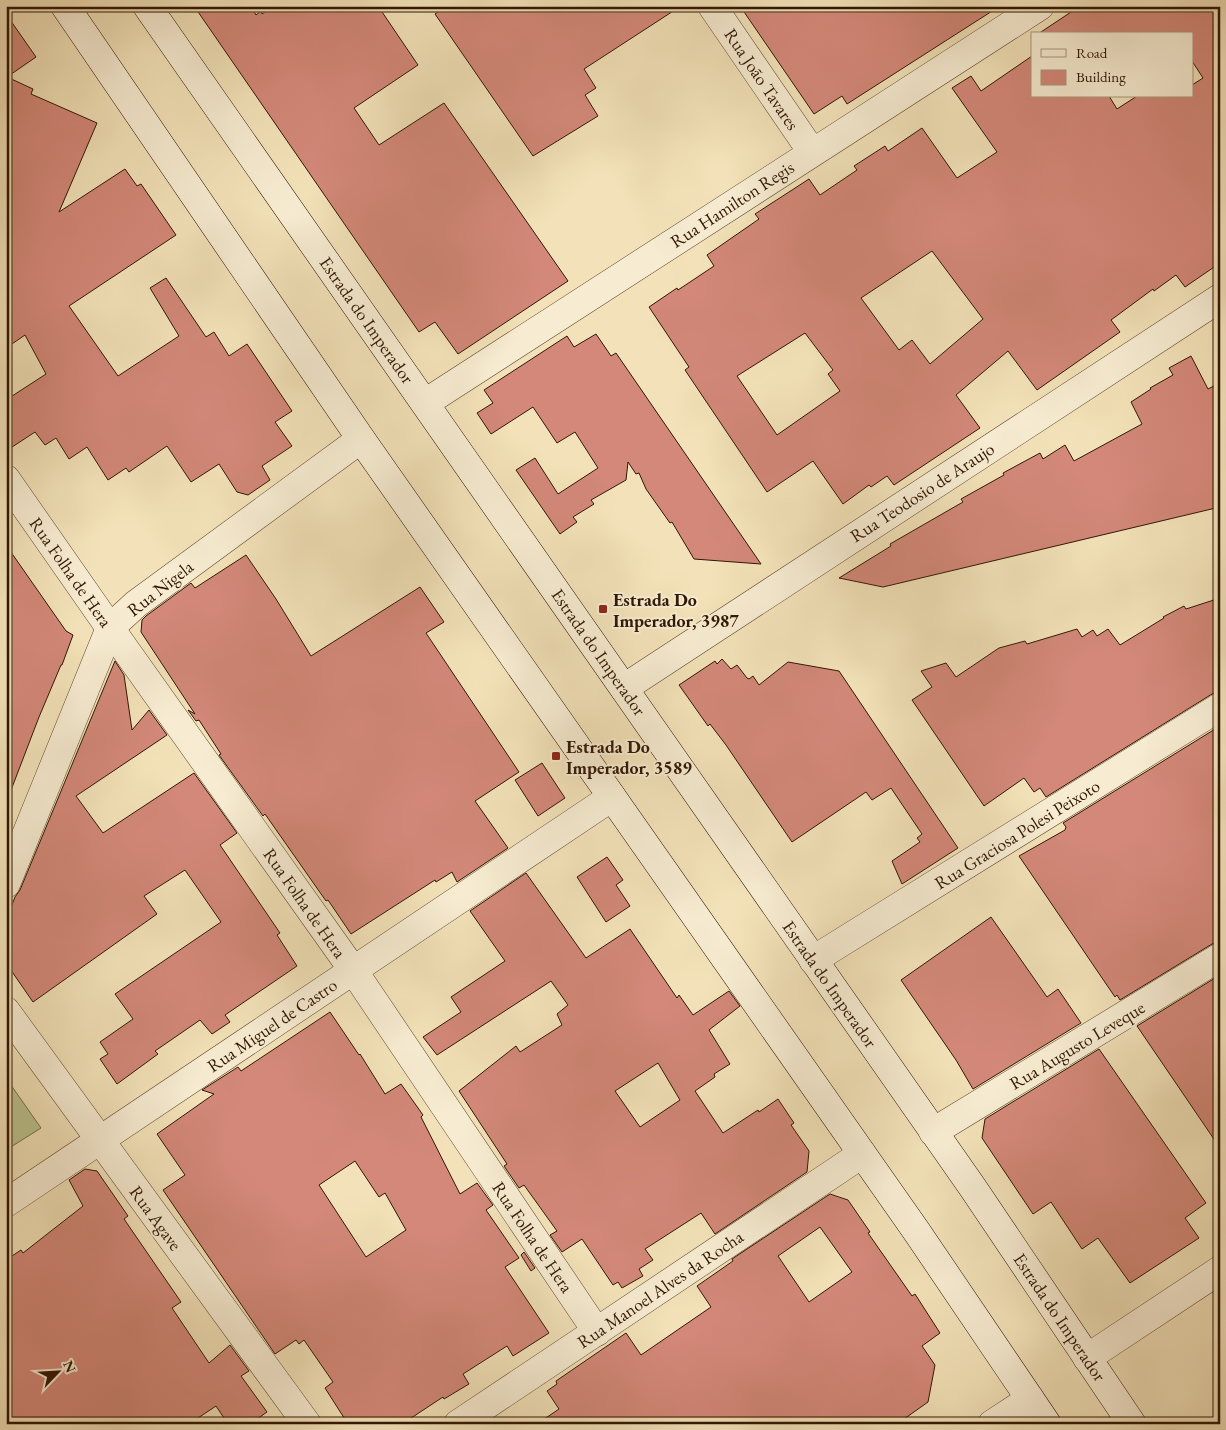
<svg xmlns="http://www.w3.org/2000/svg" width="1226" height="1430" font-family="'EB Garamond',serif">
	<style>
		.green { fill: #bcc38f; stroke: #766d49 }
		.building { fill: #d38879; stroke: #301703; fill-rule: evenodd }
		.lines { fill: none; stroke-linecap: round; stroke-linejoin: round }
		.street-casing { stroke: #614a30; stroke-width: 29 }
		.secondary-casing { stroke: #301703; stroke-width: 29 }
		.street { stroke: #f7ecd2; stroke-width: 28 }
		.secondary { stroke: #f7ecd2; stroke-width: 28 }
		.poi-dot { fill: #8f2418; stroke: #f7ecd2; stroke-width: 2 }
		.labels { text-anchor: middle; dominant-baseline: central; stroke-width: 4; stroke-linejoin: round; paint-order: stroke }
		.street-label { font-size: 18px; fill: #301703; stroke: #f7ecd2 }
		.poi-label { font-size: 18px; font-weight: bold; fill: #301703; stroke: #f7ecd2; text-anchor: start }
	</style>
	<rect width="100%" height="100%" fill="#f3e2b9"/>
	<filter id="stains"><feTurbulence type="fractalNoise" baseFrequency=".004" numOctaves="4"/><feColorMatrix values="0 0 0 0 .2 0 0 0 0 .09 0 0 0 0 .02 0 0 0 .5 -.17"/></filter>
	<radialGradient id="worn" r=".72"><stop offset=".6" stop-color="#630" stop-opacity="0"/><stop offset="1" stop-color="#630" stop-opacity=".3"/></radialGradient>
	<path class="green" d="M6,1078L41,1128L6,1150Z"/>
	<g class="building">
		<path d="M194,6H251L256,15L261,11L262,14L273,6H378L418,65L354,108L379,145L444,103L568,281L458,354L435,322L419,332Z"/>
		<path d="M447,6H681L584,69L596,88L585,95L598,116L533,156L435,14Z"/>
		<path d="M740,6H1000L847,104L842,96L814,114Z"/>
		<path d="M1080,6H1220V263L1185,287L1176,275L1154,291L1153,289L1111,320L1120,332L1037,390L1008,351L956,395L980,428L894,485L887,476L871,487L869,485L843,504L813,461L767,492L685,370L689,367L649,307L677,288L678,290L714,266L707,255L759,219L755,214L809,179L820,195L857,170L854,166L885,146L888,151L922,128L957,178L997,152L952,88L971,76L981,91L1032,56V96H1109L1117,109L1137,96H1192V85L1203,78L1192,61V34H1038ZM932,251L983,319L930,364L912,340L899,350L861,298ZM805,333L833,370L828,374L840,391L777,435L737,376Z"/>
		<path d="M6,14L36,57L7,77L33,89L31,94L97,123L59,212L125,169L137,186L141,184L176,235L69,306L118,376L179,336L150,288L166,278L206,337L214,332L229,356L247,344L292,411L275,422L292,446L262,466L270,480L248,495L237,492L219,464L191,482L167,446L129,472L126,468L108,480L87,447L69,459L56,438L45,445L35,432L6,451V400L46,374L25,335L6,348Z"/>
		<path d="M596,334L611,356L616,353L761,564L694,559L672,522L670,523L646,489L639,473L636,474L628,462L626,480L591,500L594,504L573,517L577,522L560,534L516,470L535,458L558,494L598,468L575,432L557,443L533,407L491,434L477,413L493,403L484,390L567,336L574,347Z"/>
		<path d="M1191,356L1208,389L1220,383V507L883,587L839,578L891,546L890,544L963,502L961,499L1004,475L1003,473L1040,453L1043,459L1065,445L1074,461L1142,424L1131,402L1151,389L1150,388L1173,375L1169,368Z"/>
		<path d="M6,545L66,631L73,635L62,665H61L39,717L8,798L6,797Z"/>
		<path d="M246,555L276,599L311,656L420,587L444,622L426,633L519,772L475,801L508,848L457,882L452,872L436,882L435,880L351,934L328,900L326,901L265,814L263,816L219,755L221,754L199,720L196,721L188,710L195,714L141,632L142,620L146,616L191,583L195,588Z"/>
		<path d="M1220,598V691L1212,694L1046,797L1040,788L1034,792L1024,778L984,806L912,700L932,687L921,671L946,663L956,677L999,648L1025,641L1027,644L1077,629L1082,637L1093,630L1097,636L1108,629L1120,645L1164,618L1163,617L1184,606L1186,609Z"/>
		<path d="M722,659L731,669L737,665L747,678L749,679L753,676L759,685L788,662L839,671L958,848L902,884L892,861L920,842L917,838L922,834L891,788L872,800L866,792L792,842L726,745L710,724L708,726L679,685L715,661L717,664Z"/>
		<path d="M115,661L124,675L132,730L149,710L167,735L76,796L103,833L194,773L237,833L220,845L280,933L277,935L297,966L225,1015L230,1022L212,1034L200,1020L155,1051L158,1054L117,1084L100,1059L108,1054L100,1042L133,1019L115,994L221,922L185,870L144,896L157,914L33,1002L6,963V920L15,897L20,890Z"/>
		<path d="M1220,726V941L1212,944L1120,1000L1117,995L1115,997L1019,856L1065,830L1066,827L1063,823Z"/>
		<path d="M542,763L565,798L538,816L515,780Z"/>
		<path d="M607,857L623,880L616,885L630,906L606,922L577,877Z"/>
		<path d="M526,873L586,958L630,929L677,998L679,995L693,1015L729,991L740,1006L709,1030L730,1064L714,1074L715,1077L695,1091L723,1133L758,1110L759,1112L778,1099L794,1123L791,1125L809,1151L807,1172L715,1234L701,1213L645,1249L653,1260L639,1269L643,1276L622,1288L618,1282L613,1285L582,1239L562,1252L550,1235L557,1231L524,1185L519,1188L504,1166L507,1164L459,1091L516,1046L520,1052L562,1025L557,1014L568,1005L551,981L437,1055L423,1037L461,1012L451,997L505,961L470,911ZM658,1063L680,1100L640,1127L615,1091Z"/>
		<path d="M991,917L1047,997L1058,989L1081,1023L973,1089L956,1060L901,980Z"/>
		<path d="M1220,975V1148L1137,1026Z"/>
		<path d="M330,1012L359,1055L360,1054L385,1094L401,1084L423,1115L421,1117L460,1194L477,1183L493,1205L486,1210L519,1258L505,1267L549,1333L513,1356L507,1346L463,1374L469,1384L444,1399L443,1397L402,1424H348L325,1388L333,1382L304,1340L299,1344L296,1340L275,1354L163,1190L185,1175L157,1134L214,1094L202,1090L238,1067L241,1071ZM355,1161L379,1197L385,1193L406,1230L366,1257L319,1185Z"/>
		<path d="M1099,1049L1206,1203L1185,1218L1199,1238L1130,1283L1098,1238L1082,1249L1051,1202L1033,1214L982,1138L985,1119Z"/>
		<path d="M85,1169L97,1171L128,1216L124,1219L181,1302L172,1308L209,1363L230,1345L249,1371L241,1376L267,1412L250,1424H228L216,1406L189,1424H6V1260L21,1250L23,1253L83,1206L69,1180Z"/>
		<path d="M830,1194L848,1200L870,1232L868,1233L912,1296L915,1294L940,1333L922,1346L935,1365L928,1402L897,1424H537L559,1409L547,1391L557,1384L556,1381L626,1333L641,1355L711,1307L697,1286L733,1261L732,1259ZM820,1227L852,1272L809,1302L778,1256Z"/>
		<path d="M524,1252L535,1268L531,1271L521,1255Z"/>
	</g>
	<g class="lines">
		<defs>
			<g id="street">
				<path d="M712,6L812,152"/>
				<path d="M425,403L1040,6"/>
				<path d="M6,479L110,628L353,970L597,1332"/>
				<path d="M624,688L1220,298"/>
				<path d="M6,884L110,628L136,604L361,439"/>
				<path d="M813,960L1220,707"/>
				<path d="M6,1011L307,1424"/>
				<path d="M933,1132L1220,957"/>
				<path d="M6,1203L612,797"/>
				<path d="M1087,1358L1220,1270"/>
				<path d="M458,1424L862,1154"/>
				<path d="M992,1424L1030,1399"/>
			</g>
			<g id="secondary">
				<path d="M65,6L361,439L917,1232L1047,1424"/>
				<path d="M147,6L973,1188L1132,1424"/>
			</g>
		</defs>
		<use href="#street" class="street-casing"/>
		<use href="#secondary" class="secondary-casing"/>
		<use href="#street" class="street"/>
		<use href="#secondary" class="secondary"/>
	</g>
	<g class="poi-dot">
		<rect x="598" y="604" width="10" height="10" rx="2.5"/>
		<rect x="551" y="751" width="10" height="10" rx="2.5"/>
	</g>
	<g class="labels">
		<g class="street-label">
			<text transform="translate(762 79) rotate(56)">Rua João Tavares</text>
			<text transform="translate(732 204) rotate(-33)">Rua Hamilton Regis</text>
			<text transform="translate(367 320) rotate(55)">Estrada do Imperador</text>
			<text transform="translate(922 492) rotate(-33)">Rua Teodosio de Araujo</text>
			<text transform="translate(71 572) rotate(55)">Rua Folha de Hera</text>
			<text transform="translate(160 588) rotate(-38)">Rua Nigela</text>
			<text transform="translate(599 652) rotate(55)">Estrada do Imperador</text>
			<text transform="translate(1017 834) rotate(-32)">Rua Graciosa Polesi Peixoto</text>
			<text transform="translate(305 903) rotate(55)">Rua Folha de Hera</text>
			<text transform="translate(830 984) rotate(55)">Estrada do Imperador</text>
			<text transform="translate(272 1025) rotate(-34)">Rua Miguel de Castro</text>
			<text transform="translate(1077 1045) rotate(-31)">Rua Augusto Leveque</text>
			<text transform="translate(156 1218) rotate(54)">Rua Agave</text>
			<text transform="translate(533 1237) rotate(56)">Rua Folha de Hera</text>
			<text transform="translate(660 1289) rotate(-34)">Rua Manoel Alves da Rocha</text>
			<text transform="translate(1060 1317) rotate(56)">Estrada do Imperador</text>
		</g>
		<g class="poi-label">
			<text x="613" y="599">Estrada Do<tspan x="613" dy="21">Imperador, 3987</tspan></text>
			<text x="566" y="746">Estrada Do<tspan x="566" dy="21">Imperador, 3589</tspan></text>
		</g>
	</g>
	<rect width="1226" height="1430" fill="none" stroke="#f3e2b9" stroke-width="25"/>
	<rect x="8" y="8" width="1211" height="1415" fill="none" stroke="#301703" stroke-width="2.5"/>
	<rect x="12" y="12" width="1201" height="1405" fill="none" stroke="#301703"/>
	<rect x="1031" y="32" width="162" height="65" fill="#f7ecd2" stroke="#a7977f"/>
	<rect x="1041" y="49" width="25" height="8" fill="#f7ecd2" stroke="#a7977f"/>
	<text x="1076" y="58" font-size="15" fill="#301703">Road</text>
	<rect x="1041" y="70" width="25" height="15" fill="#d38879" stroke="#a7977f"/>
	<text x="1076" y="82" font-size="15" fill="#301703">Building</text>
	<g transform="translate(58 1372) rotate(65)" stroke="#f7ecd2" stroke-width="4" paint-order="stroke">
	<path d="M0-4L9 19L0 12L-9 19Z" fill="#301703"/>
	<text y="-8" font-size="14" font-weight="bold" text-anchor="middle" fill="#301703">N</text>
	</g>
	<rect width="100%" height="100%" filter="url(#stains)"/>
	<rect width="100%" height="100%" fill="url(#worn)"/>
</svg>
